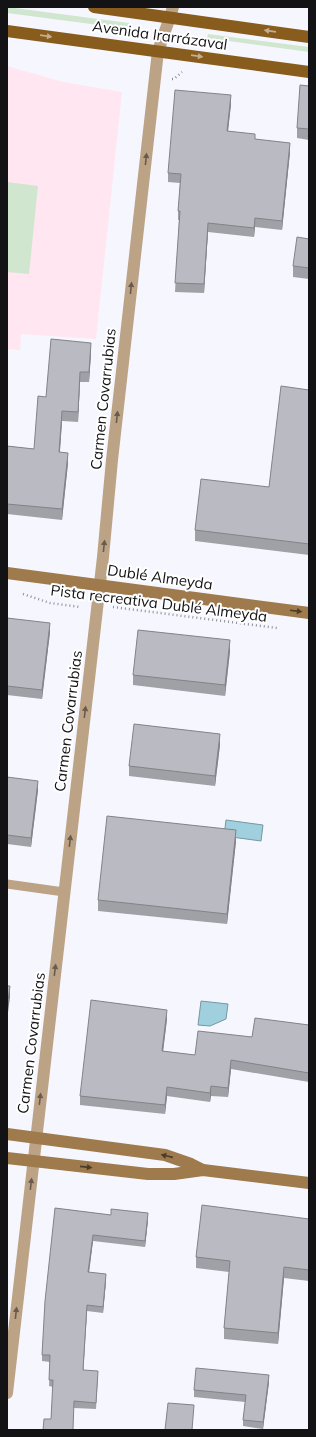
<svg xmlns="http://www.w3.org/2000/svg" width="316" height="1437" font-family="Mulish,sans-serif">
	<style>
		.education { fill: #ffe6f0 }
		.green { fill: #d1e6ce }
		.water { fill: #a0cfdd; stroke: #7697a1 }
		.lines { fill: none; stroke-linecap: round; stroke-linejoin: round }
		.path { stroke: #8f9095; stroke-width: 2.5; stroke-dasharray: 1 3; stroke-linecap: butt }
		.lane { stroke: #bca385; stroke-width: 9 }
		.street { stroke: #bca385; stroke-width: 12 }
		.secondary { stroke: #9e7a4c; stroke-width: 12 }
		.primary { stroke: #885c1d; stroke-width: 12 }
		.wall { fill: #a0a1a7 }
		.shaded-wall { fill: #828388 }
		.building { fill: #babbc2; stroke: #828388 }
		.oneway { fill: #c4ae8e }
		.oneway2 { fill: #685b4e }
		.oneway3 { fill: #4b3c2c }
		.labels { text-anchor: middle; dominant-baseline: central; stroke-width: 4; stroke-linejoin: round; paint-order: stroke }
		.street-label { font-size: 15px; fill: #131316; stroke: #fff }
	</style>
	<rect width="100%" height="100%" fill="#f6f7fe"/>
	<path class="education" d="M7,66L63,82L122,92L96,339L21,334L20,350L7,349Z"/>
	<g class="green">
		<path d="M7,7L129,23V29L7,13Z"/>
		<path d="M208,34L309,47V52L207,38Z"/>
		<path d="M7,182L38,186L29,274L7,272Z"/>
	</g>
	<g class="water">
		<path d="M226,820L263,825L261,841L224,836Z"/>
		<path d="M201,1001L228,1004L226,1019L210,1026L198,1025Z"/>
	</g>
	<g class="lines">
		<g class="path">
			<path d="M172,79H174L182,72"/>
			<path d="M23,594L50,603L80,607"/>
			<path d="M113,607L277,628"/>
		</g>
		<path class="lane" d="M7,884L64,892"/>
		<path class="street" d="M7,1393L103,557L112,460L158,51L170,17L173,7"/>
		<g class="secondary">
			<path d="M7,573L309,613"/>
			<path d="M7,1134L165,1155L191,1164L203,1170"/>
			<path d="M7,1158L148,1174H174L203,1170L309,1183"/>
		</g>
		<g class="primary">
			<path d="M94,7L309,37"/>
			<path d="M7,31L309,72"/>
		</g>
	</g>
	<g class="wall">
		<path d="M309,86V140L297,138V128Z"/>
		<path d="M231,104L228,131L255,139L290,152L282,230L255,227L254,237L208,232L204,293L175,292L179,220H178V211L180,183L168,182V173Z"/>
		<path d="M309,239V279L293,277V266Z"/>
		<path d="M91,353L89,382H80L78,422L62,421L60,452L68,463L62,520L7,514V446L34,449Z"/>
		<path d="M309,390V555L195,541V530L269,487Z"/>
		<path d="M7,618L50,632L42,699L7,695Z"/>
		<path d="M230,651L225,696L133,685V675Z"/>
		<path d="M220,745L215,786L129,776V766Z"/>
		<path d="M7,777L38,790L31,847L7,844Z"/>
		<path d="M236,841L227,924L98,911V900Z"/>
		<path d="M167,1019L163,1051L195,1055L252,1037L309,1025V1082L231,1069L228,1097L211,1096L210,1102L167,1096L165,1114L80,1105V1096Z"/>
		<path d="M55,1208L148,1220L145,1247L93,1241L89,1273L106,1281L103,1313L87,1311L83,1370L98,1377L96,1409L74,1408L51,1419L53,1387L49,1386L50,1362L42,1361V1355Z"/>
		<path d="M309,1219V1281L284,1278L278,1344L224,1339V1328L229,1272L196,1268V1257Z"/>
		<path d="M269,1382L263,1429L243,1426V1420L245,1402L194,1397V1390Z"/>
	</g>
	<g class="shaded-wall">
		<path d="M231,95V104L227,140V131Z"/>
		<path d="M290,143V152L282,230V221Z"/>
		<path d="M255,218V227L254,237V228Z"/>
		<path d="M208,223V232L204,293V284Z"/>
		<path d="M91,343V353L89,382V372Z"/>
		<path d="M80,372V382L78,422V412Z"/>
		<path d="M62,411V421L59,462V452Z"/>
		<path d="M68,453V463L62,520V509Z"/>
		<path d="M50,623V632L42,699V690Z"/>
		<path d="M230,640V651L225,696V685Z"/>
		<path d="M220,734V745L215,786V776Z"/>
		<path d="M38,781V790L31,847V838Z"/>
		<path d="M236,830V841L227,924V914Z"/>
		<path d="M10,986V997L7,1020V1009Z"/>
		<path d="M167,1010V1019L162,1060V1051Z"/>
		<path d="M231,1060V1069L228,1097V1088Z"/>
		<path d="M211,1086V1096L210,1102V1093Z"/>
		<path d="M167,1087V1096L165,1114V1105Z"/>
		<path d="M148,1213V1220L145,1247V1241Z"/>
		<path d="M93,1235V1241L88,1279V1272Z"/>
		<path d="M284,1267V1278L278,1344V1333Z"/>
		<path d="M106,1274V1281L103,1313V1307Z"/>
		<path d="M87,1305V1311L83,1376V1370Z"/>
		<path d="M269,1375V1382L263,1429V1422Z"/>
	</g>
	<g class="building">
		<path d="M300,85L309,86V129L297,128Z"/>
		<path d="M175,90L231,95L227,131L255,134V139L290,143L282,221L255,218L254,228L208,223L204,284L175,283L180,211H178L181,174L168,173Z"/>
		<path d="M297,237L309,239V268L293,266Z"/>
		<path d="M51,339L91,343L89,372H80L78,412L62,411L59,452L68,453L62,509L7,504V446L34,449L38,396L46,397Z"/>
		<path d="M281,386L309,390V544L195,530L201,479L269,487Z"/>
		<path d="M7,618L50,623L42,690L7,686Z"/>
		<path d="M138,630L230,640L225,685L133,675Z"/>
		<path d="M134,724L220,734L215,776L129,766Z"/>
		<path d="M7,777L38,781L31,838L7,835Z"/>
		<path d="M107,816L236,830L227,914L98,900Z"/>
		<path d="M7,986H10L7,1009Z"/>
		<path d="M91,1000L167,1010L162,1051L195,1055L198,1031L252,1037L255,1018L309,1025V1073L231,1060L228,1088L211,1086L210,1093L167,1087L165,1105L80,1096Z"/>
		<path d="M202,1205L309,1219V1270L284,1267L278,1333L224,1328L230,1261L196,1257Z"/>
		<path d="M55,1208L111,1215V1209L148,1213L145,1241L93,1235L88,1272L106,1274L103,1307L87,1305L83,1370L98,1371L96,1403L74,1401L73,1430H43L44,1419H51L53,1380H49L50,1355H42L45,1301Z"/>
		<path d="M196,1368L269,1375L263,1422L243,1420L246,1395L194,1390Z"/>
		<path d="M168,1403L194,1405L192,1430H165Z"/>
	</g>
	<defs><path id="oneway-solid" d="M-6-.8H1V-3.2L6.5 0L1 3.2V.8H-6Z"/></defs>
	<g class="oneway">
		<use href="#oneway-solid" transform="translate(270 31) rotate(-172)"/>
		<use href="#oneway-solid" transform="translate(46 36) rotate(8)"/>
		<use href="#oneway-solid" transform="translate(197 56) rotate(8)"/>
	</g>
	<g class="oneway2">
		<use href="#oneway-solid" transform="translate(146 159) rotate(-84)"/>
		<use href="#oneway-solid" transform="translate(131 288) rotate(-84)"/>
		<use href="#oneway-solid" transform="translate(117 417) rotate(-84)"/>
		<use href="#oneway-solid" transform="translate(104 546) rotate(-84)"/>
		<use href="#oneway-solid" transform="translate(85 712) rotate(-83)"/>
		<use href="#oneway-solid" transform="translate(70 841) rotate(-83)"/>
		<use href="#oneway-solid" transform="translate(55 970) rotate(-83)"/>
		<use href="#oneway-solid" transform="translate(40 1099) rotate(-83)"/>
		<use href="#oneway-solid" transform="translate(31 1184) rotate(-83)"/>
		<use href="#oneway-solid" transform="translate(16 1313) rotate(-84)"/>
	</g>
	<g class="oneway3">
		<use href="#oneway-solid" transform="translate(296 611) rotate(7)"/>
		<use href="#oneway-solid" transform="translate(167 1156) rotate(-167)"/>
		<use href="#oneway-solid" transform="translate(86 1167) rotate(6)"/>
	</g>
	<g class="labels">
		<g class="street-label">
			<text transform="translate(160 35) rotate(8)">Avenida Irarrázaval</text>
			<text transform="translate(103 399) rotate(-84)">Carmen Covarrubias</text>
			<text transform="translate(160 577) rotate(8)">Dublé Almeyda</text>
			<text transform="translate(159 603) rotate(7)">Pista recreativa Dublé Almeyda</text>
			<text transform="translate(68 721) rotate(-83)">Carmen Covarrubias</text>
			<text transform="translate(31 1043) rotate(-83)">Carmen Covarrubias</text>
		</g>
	</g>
	<rect width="316" height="1437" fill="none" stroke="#131316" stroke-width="16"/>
</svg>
